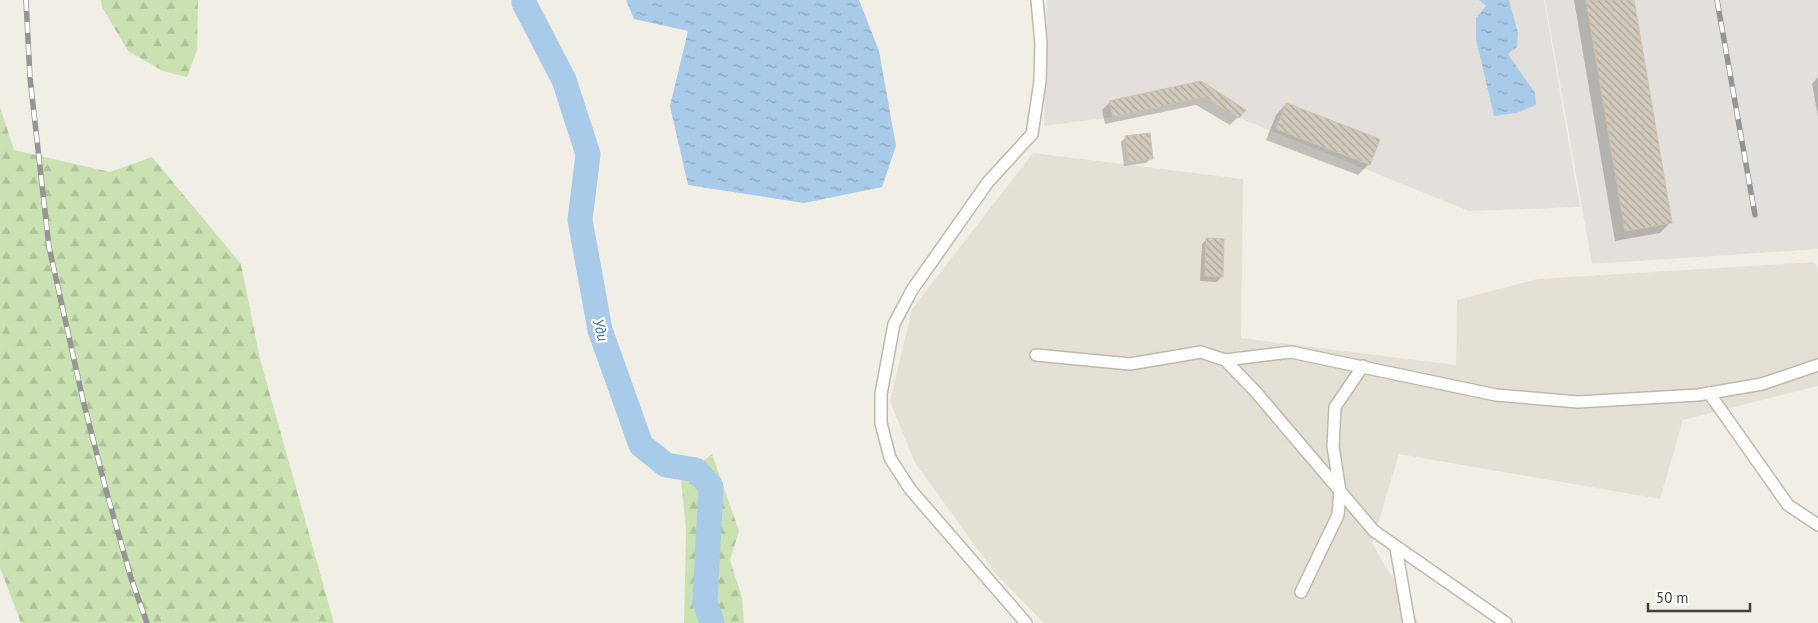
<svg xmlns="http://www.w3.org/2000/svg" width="1818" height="623" font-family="'PT Sans',sans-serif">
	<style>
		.residential { fill: #e5e0d5 }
		.industrial { fill: #e3e0db }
		.forest { fill: url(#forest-firs) }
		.water { fill: url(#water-ripples) }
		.shadow { fill: #0003 }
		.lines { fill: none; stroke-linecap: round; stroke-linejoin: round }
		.river { stroke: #a8cbe9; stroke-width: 25 }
		.building { fill: url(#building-back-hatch); stroke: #ccc2b0 }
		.street-casing { stroke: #bfb9ac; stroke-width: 14 }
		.street { stroke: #fff; stroke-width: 11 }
		.rail-casing { stroke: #959595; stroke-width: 5.5 }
		.rail { stroke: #fff; stroke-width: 4; stroke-dasharray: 11; stroke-linecap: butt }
		.labels { text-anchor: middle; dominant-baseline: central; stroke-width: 4.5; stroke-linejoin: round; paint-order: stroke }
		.water-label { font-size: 15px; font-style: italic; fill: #3a72a4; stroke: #fff }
	</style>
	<defs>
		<pattern id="forest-firs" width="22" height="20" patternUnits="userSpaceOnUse" patternTransform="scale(1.25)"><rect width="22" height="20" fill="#cae2b2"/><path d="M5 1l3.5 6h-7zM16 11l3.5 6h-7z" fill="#afc39a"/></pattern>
		<pattern id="water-ripples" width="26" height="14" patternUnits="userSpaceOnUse" patternTransform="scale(1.25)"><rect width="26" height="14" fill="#a8cbe9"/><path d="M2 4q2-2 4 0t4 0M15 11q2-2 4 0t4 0" fill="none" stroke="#8aa6be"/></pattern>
		<pattern id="building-back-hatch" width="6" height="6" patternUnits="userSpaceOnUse" patternTransform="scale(1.25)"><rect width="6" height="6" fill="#d2cabc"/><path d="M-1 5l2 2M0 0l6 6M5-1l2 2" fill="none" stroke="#aca59a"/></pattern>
	</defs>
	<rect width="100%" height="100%" fill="#f1eee6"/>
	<path class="residential" d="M1033,153L1243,179L1241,338L1456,365L1457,300L1538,279L1815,262L1818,269V386L1683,420L1660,499L1399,454L1372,543L1419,623H1044L995,573L915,463L890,401L912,309Z"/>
	<g class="industrial">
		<path d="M1047,0H1544L1580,207L1469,211L1239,118L1204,97L1113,117L1044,126Z"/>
		<path d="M1545,0H1818V249L1592,264Z"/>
	</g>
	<g class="forest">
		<path d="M101,0H198L197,50L187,77L163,71L128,51L102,7Z"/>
		<path d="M0,107L14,150L110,172L152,157L241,264L260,359L334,623H21L0,568Z"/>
		<path d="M712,454L739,531L730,560L742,598L744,623H684L686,530L681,479Z"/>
	</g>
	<g class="water">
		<path d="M626,0H859L879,51L896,146L882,187L804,203L688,185L670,106L688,31L634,19Z"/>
		<path d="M1479,0H1509L1518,33L1517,47L1508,54L1535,93L1536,105L1516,113L1494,116L1476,39V18L1486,6Z"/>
	</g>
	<g class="shadow">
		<path d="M1574,0H1633L1671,222L1660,233L1615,241Z"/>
		<path d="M1818,77V117L1812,84Z"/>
		<path d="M1200,82L1238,117L1230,125L1196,105L1105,124L1102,110L1110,102Z"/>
		<path d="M1286,104L1369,164L1358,175L1266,140L1276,115Z"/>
		<path d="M1126,137L1152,158L1146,163L1124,166L1121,142Z"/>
		<path d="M1207,239L1222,276L1217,282L1200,281L1202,244Z"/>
	</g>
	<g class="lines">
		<path class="river" d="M524,0V3L564,80L588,154L580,220L600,330L641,445L666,465L696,470L711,487L705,602L712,623"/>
	</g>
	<g class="building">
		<path d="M1586,0H1634L1672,223L1625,231Z"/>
		<path d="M1201,81L1246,110L1239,118L1204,97L1113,117L1109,101Z"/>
		<path d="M1286,103L1380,139L1370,165L1276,129Z"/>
		<path d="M1150,133L1153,159L1129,162L1125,136Z"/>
		<path d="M1206,238L1224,239L1223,277L1205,276Z"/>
	</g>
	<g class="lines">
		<defs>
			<g id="street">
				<path d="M1036,355L1130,364L1201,352L1225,360L1255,391L1374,531L1506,623"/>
				<path d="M1225,360L1291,352L1496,395L1578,402L1698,395L1762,384L1818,365"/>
				<path d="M1709,393L1788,505L1818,525"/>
				<path d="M1396,548L1409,623"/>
				<path d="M1301,592L1338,515L1340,491L1333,446L1335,407L1363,366"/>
				<path d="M1026,623L910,489L890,458L881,423V394L894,324L912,290L988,182L1032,134L1040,81L1041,44L1037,0"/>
			</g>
		</defs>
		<use href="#street" class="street-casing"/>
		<use href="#street" class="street"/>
		<defs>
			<g id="rail">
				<path d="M26,0L30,78L49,247L83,400L106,490L131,578L147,623"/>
				<path d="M1717,0L1755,215"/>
			</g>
		</defs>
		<use href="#rail" class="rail-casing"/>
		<use href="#rail" class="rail"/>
	</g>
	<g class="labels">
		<g class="water-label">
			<text transform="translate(601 330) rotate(75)">Уди</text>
		</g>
	</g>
	<path d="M1648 603v8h102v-8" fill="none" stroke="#433f36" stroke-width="2.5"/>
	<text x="1656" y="603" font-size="15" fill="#433f36" stroke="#ffffff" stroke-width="4" paint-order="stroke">50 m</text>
</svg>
